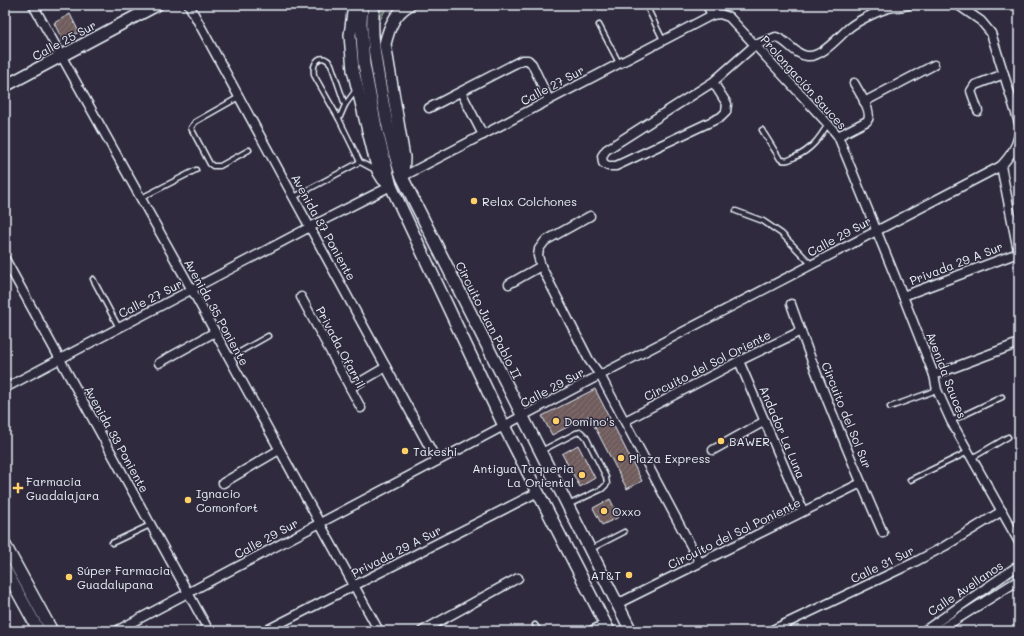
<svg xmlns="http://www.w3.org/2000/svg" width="1024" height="636" font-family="Mali,sans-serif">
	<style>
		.park { fill: url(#park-crowns); stroke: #a4b0ae }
		.building { fill: url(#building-hatch); stroke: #e8f1f8 }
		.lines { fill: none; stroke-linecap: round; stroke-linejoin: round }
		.service-casing { stroke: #e8f1f8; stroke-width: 7 }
		.minor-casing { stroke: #e8f1f8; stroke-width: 11 }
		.secondary-casing { stroke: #e8f1f8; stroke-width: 14 }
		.service { stroke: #2f2a3d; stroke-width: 4 }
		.minor { stroke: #2f2a3d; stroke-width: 8 }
		.secondary { stroke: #2f2a3d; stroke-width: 11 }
		.poi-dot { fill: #ffd166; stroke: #2f2a3d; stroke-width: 1.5 }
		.labels { text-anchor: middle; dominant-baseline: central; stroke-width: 3; stroke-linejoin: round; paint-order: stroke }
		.street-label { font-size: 12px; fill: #e8f1f8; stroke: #2f2a3d }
		.poi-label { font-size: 12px; fill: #e8f1f8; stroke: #2f2a3d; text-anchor: start }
	</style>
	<defs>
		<pattern id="park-crowns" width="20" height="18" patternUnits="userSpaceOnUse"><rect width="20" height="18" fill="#606e64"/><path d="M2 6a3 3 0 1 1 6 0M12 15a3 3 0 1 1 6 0" fill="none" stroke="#77837b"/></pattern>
		<pattern id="building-hatch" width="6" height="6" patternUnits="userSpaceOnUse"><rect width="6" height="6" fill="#6f5c5c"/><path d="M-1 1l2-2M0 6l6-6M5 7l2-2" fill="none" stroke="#847474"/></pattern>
	</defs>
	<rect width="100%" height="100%" fill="#2f2a3d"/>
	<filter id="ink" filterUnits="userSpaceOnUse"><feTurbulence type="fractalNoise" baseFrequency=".025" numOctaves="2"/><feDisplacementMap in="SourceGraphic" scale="8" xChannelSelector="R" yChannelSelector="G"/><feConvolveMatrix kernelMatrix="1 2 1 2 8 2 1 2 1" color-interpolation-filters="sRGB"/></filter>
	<g filter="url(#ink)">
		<path class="park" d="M377,5H388L377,26Z"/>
		<g class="building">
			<path d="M70,14L79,32L63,41L54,23Z"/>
			<path d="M595,389L642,481L627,489L589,416L552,435L542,416Z"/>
			<path d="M578,445L595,478L580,487L562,454Z"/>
			<path d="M610,499L619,517L602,525L593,508Z"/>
		</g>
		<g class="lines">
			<defs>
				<g id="service">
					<path d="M646,5L663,40"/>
					<path d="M599,25L619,63"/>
					<path d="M356,90L345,105L339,119L360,162L375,170"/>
					<path d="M239,97L195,122L191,128L210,164L213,166H220L249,150"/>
					<path d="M339,119L314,75C312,62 321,51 331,64L345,105"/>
					<path d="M762,130L780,159C786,162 789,160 795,157C811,150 819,139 828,124"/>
					<path d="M294,197L360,162"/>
					<path d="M141,198L196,170"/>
					<path d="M736,211L763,221L782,234L811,264"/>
					<path d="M93,279L119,328"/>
					<path d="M229,358L268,336"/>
					<path d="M890,407L937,390"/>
					<path d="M951,421L1002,397"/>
					<path d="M541,451L576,433L581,432L586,437L606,477L607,484L602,489L568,505"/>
					<path d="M972,458L1008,437"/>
					<path d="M910,480L968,452"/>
					<path d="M112,543L150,525"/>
					<path d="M591,549L624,532"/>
					<path d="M535,625L539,631"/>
				</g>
				<g id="minor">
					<path d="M33,5L192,290L379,631"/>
					<path d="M189,5L437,461"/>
					<path d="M707,5L712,15"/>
					<path d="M958,5L981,21L991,33L1019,123"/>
					<path d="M713,82L727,104L726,112L721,117L616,166H608L603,163L602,156L606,150L713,82L755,45L776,37C788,41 795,55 807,56C822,58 840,35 850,27C859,20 878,11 889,8C896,6 901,8 908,5"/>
					<path d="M461,92L483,135"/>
					<path d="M864,102L934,65"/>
					<path d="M429,108L522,60H528L532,64L549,100"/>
					<path d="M978,111L971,91L975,85L1004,74"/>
					<path d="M838,136L867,121C874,113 859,92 854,83"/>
					<path d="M1001,166L1019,256"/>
					<path d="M402,177L712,15L720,14L729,17L828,124L838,136L903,296L934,375L937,390L951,421L1019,542"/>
					<path d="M590,216L545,241L539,249L538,256L541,266L589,360L600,375L700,563"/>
					<path d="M5,259L209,631"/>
					<path d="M509,284L541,266"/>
					<path d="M903,296L1018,253"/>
					<path d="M301,297L361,408"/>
					<path d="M791,304C818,381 850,458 883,533"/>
					<path d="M739,361L803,511"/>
					<path d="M159,363L215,332"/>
					<path d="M934,375L1019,343"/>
					<path d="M5,388L310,227L391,186"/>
					<path d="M350,388L386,367"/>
					<path d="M625,421L739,361L801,331"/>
					<path d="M713,450L765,421"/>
					<path d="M223,483L279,450"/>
					<path d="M617,604L861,483"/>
					<path d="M116,631L600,375L1001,166C1010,156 1016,148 1019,135"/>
					<path d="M265,631L538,492"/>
					<path d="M422,631L518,578"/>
					<path d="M591,631L605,624"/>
					<path d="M770,631L913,563L945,546L1002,511"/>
					<path d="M924,631L1019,565"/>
					<path d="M938,631L1019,580"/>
				</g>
				<g id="secondary">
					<path d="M354,5L350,35L353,70L378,171L383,179L391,186"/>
					<path d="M362,5L361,23L364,64L376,127L391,186L504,426L609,631"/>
					<path d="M374,5C370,33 376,63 381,91C386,120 392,149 402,177L631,631"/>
					<path d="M5,86L157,5"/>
					<path d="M403,174L404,158L385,44C389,28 394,14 409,5"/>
					<path d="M5,545L52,631"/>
					<path d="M5,569L39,631"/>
				</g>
			</defs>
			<use href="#service" class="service-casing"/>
			<use href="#minor" class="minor-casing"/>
			<use href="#secondary" class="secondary-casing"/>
			<use href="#service" class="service"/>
			<use href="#minor" class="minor"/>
			<use href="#secondary" class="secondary"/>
		</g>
	</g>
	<g class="poi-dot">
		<circle cx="474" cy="201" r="4"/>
		<circle cx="556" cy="421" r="4"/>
		<circle cx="721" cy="441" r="4"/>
		<circle cx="405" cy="451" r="4"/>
		<circle cx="621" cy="458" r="4"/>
		<circle cx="582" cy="475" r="4"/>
		<path d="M16 482h4v4h4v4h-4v4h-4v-4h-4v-4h4z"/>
		<circle cx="188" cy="500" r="4"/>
		<circle cx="604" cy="511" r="4"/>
		<circle cx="629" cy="575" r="4"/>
		<circle cx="69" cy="577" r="4"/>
	</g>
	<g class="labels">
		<g class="street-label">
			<text transform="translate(64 40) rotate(-28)">Calle 25 Sur</text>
			<text transform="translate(804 82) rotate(48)">Prolongación Sauces</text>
			<text transform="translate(552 85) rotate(-28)">Calle 27 Sur</text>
			<text transform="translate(324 227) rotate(61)">Avenida 37 Poniente</text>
			<text transform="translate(839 236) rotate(-28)">Calle 29 Sur</text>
			<text transform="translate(956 263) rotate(-21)">Privada 29 A Sur</text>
			<text transform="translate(150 298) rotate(-27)">Calle 27 Sur</text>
			<text transform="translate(217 312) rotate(61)">Avenida 35 Poniente</text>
			<text transform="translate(489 320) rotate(63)">Circuito Juan Pablo II</text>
			<text transform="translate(341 347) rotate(62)">Privada Ofarril</text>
			<text transform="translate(707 365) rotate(-27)">Circuito del Sol Oriente</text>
			<text transform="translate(947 375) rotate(69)">Avenida Sauces</text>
			<text transform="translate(552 387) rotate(-28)">Calle 29 Sur</text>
			<text transform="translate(847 415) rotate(68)">Circuito del Sol Sur</text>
			<text transform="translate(783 432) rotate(67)">Andador La Luna</text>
			<text transform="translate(117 439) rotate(61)">Avenida 33 Poniente</text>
			<text transform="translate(734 533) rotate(-26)">Circuito del Sol Poniente</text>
			<text transform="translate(266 538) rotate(-28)">Calle 29 Sur</text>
			<text transform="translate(396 551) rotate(-27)">Privada 29 A Sur</text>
			<text transform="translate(882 564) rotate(-26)">Calle 31 Sur</text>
			<text transform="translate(965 588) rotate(-34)">Calle Avellanos</text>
		</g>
		<g class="poi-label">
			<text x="482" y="201">Relax Colchones</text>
			<text x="564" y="421">Domino's</text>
			<text x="729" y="441">BAWER</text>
			<text x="413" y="451">Takeshi</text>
			<text x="629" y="458">Plaza Express</text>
			<text x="574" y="468" text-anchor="end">Antigua Taqueria<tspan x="574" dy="14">La Oriental</tspan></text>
			<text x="26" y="481">Farmacia<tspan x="26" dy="14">Guadalajara</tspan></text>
			<text x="196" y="493">Ignacio<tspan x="196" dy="14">Comonfort</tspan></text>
			<text x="612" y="511">Oxxo</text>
			<text x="77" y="570">Súper Farmacia<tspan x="77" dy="14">Guadalupana</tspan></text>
			<text x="621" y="575" text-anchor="end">AT&amp;T</text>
		</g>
	</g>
	<rect width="1024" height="636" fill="none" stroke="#2f2a3d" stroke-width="20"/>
	<rect x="10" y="10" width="1004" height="616" fill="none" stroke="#e8f1f8" stroke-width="1.5" filter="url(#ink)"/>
</svg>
